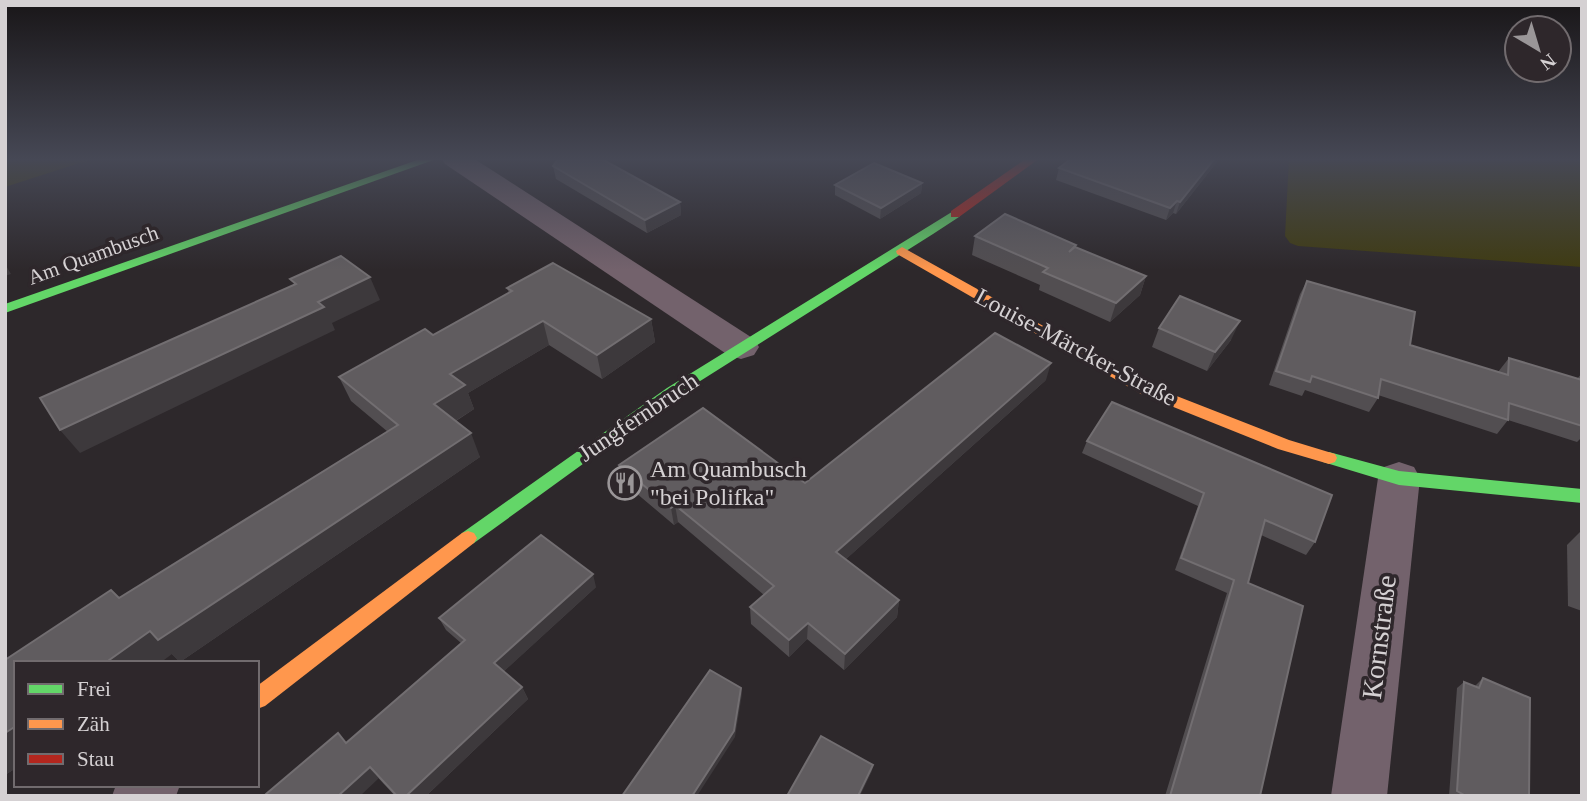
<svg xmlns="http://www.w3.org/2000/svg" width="1587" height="801" font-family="'Times New Roman',serif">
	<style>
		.green { fill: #3f3b12 }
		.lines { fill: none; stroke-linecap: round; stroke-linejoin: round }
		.street { fill: #73626c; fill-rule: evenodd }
		.fast { fill: #63d668; fill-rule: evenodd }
		.slow { fill: #ff974d; fill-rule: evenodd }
		.jam { fill: #b3261e; fill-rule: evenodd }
		.wall { fill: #524e51 }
		.shaded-wall { fill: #3d393c }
		.building { fill: #605c5f; stroke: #726e71; stroke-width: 2 }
		.labels { text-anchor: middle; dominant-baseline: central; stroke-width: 7; stroke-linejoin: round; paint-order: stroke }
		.far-street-label { font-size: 21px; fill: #d5d1d3; stroke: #2e272b }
		.street-label { font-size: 24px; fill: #d5d1d3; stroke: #2e272b }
		.poi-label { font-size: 24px; fill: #d5d1d3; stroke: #2e272b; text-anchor: start }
		.near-street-label { font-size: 28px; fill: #d5d1d3; stroke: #2e272b }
	</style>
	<rect width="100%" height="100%" fill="#2d282b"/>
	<g class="green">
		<path d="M5,158H95L5,187Z"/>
		<path d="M1289,158H1582V267L1298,246L1290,243L1285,236Z"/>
	</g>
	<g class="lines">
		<g class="street">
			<path d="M441,158H473L754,339L759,347L754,355L741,359L728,355L445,164Z"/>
			<path d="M1399,462L1414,467L1420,478L1387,796H1331L1378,478L1384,467Z"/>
			<path d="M116,785H180L176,796H112Z"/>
		</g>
		<g class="fast">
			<path d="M423,158H439L5,313V304Z"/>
			<path d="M955,210L961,214L959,217L933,234L678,395L474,543L468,545L462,543L459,538L462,533L667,388Z"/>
			<path d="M1329,452L1399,471L1582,489V503L1399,485L1323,462L1321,458L1323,454Z"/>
		</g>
		<g class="slow">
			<path d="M902,247L1151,386L1289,440L1335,454L1337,458L1335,462L1329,464L1278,449L1141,394L897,254L896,251Z"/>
			<path d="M468,531L474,533L477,538L474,543L265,706L257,709V686L462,533Z"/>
		</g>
		<path class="jam" d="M1027,158H1040L959,217H951V211Z"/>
	</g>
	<g class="wall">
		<path d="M1220,158L1176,214L1173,213L1166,220L1056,180L1059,168Z"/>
		<path d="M553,166L680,202L681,215L647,233L556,179Z"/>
		<path d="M922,183L921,193L880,219L835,195V185Z"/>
		<path d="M975,236L1075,247L1146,276L1140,295L1110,322L1039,290L1040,285L972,255Z"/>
		<path d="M1307,281L1410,345L1498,372L1509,358L1577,379L1582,373V437L1577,442L1508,420L1497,434L1378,395V398L1369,412L1305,390L1302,396L1269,385L1300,294Z"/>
		<path d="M507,288L651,319L655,342L602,379L549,345L468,393L474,409L456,421L480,457L180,662L172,654L16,663V768L5,775V660L119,598L388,432L351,401L339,377L433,335L509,293Z"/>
		<path d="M1159,328L1231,340L1207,371L1152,347Z"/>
		<path d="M1046,380L846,559L899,600L897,617L844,670L807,639L789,657L751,624L750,607L764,595L678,522L674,525L623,482L619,465L805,483Z"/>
		<path d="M1087,441L1315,542L1306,555L1261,535L1248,583L1260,796H1165L1227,593L1175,570L1198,506L1082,453Z"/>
		<path d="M1582,530V611L1568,606L1567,545Z"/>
		<path d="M596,587L504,671L522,687L528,699L426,796H395L346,743L461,643L446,630L439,618Z"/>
		<path d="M1483,678L1529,796H1449L1457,688L1464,682L1475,686Z"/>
	</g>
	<g class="shaded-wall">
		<path d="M1215,158H1220L1176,214L1180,202Z"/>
		<path d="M922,183L921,193L880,219L881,208Z"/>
		<path d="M1177,201L1173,213L1166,220L1170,208Z"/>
		<path d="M680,202L681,215L647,233L645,220Z"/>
		<path d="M5,264L11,274L5,276Z"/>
		<path d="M1146,276L1140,295L1110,322L1116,303Z"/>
		<path d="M370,277L380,300L332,323L335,330L80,453L60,430L318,302Z"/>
		<path d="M651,319L655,342L602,379L597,355Z"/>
		<path d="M543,321L549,345L468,393L474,409L444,428L434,404L450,374Z"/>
		<path d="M1240,321L1231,340L1207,371L1215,352Z"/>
		<path d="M1051,363L1046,380L835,569L836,552Z"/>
		<path d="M471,433L480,457L180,662L172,654L160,663H105L150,631Z"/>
		<path d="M675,505L678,522L674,525L671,508Z"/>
		<path d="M593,574L596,587L500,675L494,663Z"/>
		<path d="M899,600L897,617L844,670L845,654Z"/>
		<path d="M808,623L807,639L789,657V640Z"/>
		<path d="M522,687L528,699L426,796H406Z"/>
		<path d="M741,688L742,694L735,737L697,796H692Z"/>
		<path d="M16,726V768L5,775V733Z"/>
		<path d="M873,765L872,771L860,796H858Z"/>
		<path d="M370,767L379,778L360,796H338Z"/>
	</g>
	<g class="building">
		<path d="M559,158H600L680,202L645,220L553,166Z"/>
		<path d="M1072,158H1215L1180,202L1177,201L1170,208L1059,168Z"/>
		<path d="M874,163L922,183L881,208L835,185Z"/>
		<path d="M1005,214L1076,245L1069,252L1075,247L1146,276L1116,303L1043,272L1048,268L975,236Z"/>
		<path d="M341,256L370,277L318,302L324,307L60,430L40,398L296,284L290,279Z"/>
		<path d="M553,263L651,319L597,355L543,321L450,374L465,385L434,404L471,433L158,640L150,631L105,663H16V726L5,733V660L111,590L119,598L398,425L339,377L425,329L433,335L512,291L507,288Z"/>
		<path d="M1307,281L1415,312L1410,345L1508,375L1509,358L1582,380V426L1509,403L1508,420L1381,379L1378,398L1312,376L1310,382L1276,371Z"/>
		<path d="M1180,296L1240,321L1215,352L1159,328Z"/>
		<path d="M995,333L1051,363L836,552L899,600L845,654L808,623L789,640L750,607L774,586L675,505L671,508L619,465L703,408L805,483Z"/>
		<path d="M1112,402L1332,495L1315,542L1265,520L1248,583L1303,606L1260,796H1170L1234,580L1181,558L1204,493L1087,441Z"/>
		<path d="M541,535L593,574L494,663L522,687L406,796H397L370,767L338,796H267L266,794L338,733L346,743L465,640L439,618Z"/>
		<path d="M710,670L741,688L734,731L692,796H622Z"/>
		<path d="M1483,678L1530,698L1529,796H1466L1457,791L1464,682L1479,688Z"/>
		<path d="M821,736L873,765L858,796H787Z"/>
	</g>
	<linearGradient id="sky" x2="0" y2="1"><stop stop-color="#191618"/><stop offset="0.59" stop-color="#464855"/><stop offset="1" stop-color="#464855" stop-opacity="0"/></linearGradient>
	<rect width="1587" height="270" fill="url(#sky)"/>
	<defs>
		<symbol id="restaurant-ring" viewBox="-11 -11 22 22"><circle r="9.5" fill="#2e272b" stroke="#9a9698" stroke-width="1.5"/><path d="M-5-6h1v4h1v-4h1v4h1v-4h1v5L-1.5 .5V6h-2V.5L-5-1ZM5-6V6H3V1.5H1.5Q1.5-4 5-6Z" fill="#9a9698"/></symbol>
	</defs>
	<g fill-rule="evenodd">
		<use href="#restaurant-ring" x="606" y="464" width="38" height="38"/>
	</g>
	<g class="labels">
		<g class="far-street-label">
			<text transform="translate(93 255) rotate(-20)">Am Quambusch</text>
		</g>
		<g class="street-label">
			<text transform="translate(1076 347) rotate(28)">Louise-Märcker-Straße</text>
			<text transform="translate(638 417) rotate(-34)">Jungfernbruch</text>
		</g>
		<g class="poi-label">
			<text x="650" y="469">Am Quambusch<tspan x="650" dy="28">"bei Polifka"</tspan></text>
		</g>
		<g class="near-street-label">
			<text transform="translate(1379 637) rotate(-83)">Kornstraße</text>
		</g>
	</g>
	<rect width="1587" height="801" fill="none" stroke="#d5d1d3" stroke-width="14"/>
	<rect x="14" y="661" width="245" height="126" fill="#2e272b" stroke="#716b6e" stroke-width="2"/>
	<rect x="28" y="684" width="35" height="10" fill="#63d668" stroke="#716b6e" stroke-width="2"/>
	<text x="77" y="696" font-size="21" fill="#d5d1d3">Frei</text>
	<rect x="28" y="719" width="35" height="10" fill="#ff974d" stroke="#716b6e" stroke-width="2"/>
	<text x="77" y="731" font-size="21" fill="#d5d1d3">Zäh</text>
	<rect x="28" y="754" width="35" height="10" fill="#b3261e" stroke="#716b6e" stroke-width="2"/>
	<text x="77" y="766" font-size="21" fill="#d5d1d3">Stau</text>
	<g transform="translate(1538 49) rotate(142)"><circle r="33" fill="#2e272b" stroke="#716b6e" stroke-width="2"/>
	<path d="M0-5L12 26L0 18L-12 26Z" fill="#9a9698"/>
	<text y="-10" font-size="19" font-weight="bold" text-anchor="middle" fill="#d5d1d3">N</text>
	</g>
</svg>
